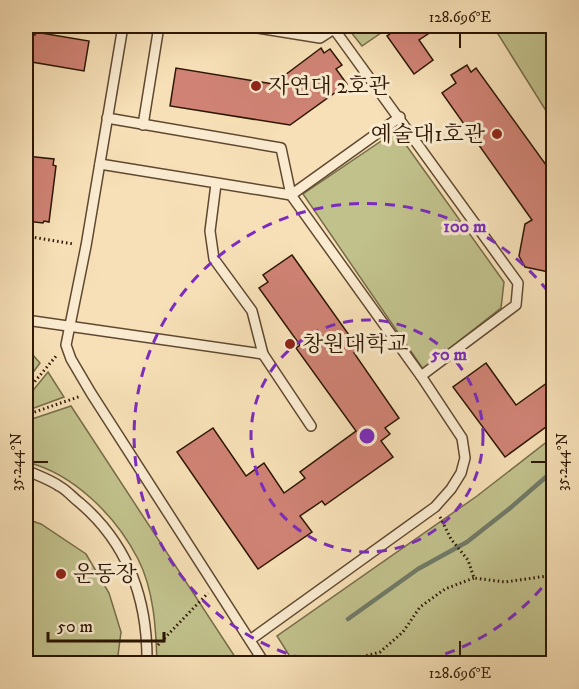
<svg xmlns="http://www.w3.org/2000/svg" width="579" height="689" font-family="'IM FELL DW Pica','Noto Serif KR',serif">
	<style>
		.green { fill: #c1c18c; stroke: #766c48; stroke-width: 1.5 }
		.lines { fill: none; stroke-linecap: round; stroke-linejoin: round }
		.stream { stroke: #707a67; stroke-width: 4.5 }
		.building { fill: #d08375; stroke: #2c1603; stroke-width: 1.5 }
		.service-casing { stroke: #5f4830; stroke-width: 12 }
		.path { stroke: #2c1603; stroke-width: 3; stroke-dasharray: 1.5 3; stroke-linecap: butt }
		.service { stroke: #faebd0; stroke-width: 9 }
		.ticks { fill: none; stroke: #2c1603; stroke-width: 2 }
		.ring { fill: none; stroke: #7b2cbf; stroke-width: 3; stroke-dasharray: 10 8 }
		.poi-dot { fill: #8f2418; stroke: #faebd0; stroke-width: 2 }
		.labels { text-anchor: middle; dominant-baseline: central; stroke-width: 6; stroke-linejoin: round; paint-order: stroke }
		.poi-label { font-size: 22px; fill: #2c1603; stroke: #faebd0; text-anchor: start }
		.centre { fill: #7b2cbf; stroke: #faebd0; stroke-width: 3 }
		.ring-label { font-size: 18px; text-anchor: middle; font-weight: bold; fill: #7b2cbf; stroke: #faebd0; stroke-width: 6; stroke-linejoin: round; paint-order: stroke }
		.neatline { fill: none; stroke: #2c1603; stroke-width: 2 }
		.ticks-label { font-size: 15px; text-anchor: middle; fill: #2c1603 }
	</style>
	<rect width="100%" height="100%" fill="#f7e0b7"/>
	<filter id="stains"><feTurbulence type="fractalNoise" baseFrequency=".00333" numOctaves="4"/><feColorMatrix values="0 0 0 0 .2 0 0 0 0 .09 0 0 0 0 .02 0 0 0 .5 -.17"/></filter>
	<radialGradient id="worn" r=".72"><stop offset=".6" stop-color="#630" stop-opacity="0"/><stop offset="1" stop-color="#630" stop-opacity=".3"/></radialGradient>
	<g class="green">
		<path d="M346,26H391L362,46Z"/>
		<path d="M493,26H553V122Z"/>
		<path d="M396,131L504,282L501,308L423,369L303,194Z"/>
		<path d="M26,347L40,363L26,382Z"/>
		<path d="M48,372L64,397L26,411V399Z"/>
		<path d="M71,406L239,663H157C156,629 154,590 138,559C116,516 73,473 26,462V421Z"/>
		<path d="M553,437V663H294L277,636L477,496Z"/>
		<path d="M26,519L41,524L86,554L109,593L121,632L117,663H26Z"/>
	</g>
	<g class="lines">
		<path class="stream" d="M348,619L418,569L467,542L509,509L554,470"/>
	</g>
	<g class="building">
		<path d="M401,26H440L419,40L433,60L414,74L387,36Z"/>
		<path d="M35,32L89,41L84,71L26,61V34L35,35Z"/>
		<path d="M321,48L324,53L330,49L342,65L336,69L347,84L290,125L170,106L176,68L273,84Z"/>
		<path d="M467,65L471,72L476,68L554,176V273L525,267L519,256L525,224L532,220L442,93L456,83L451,75Z"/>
		<path d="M26,156L54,159L53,165L56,166L49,222L44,221L43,223L26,221Z"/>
		<path d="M292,255L359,349L354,353L399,418L385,428L390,434L381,441L393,457L325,505L322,501L300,516L312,532L258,569L177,452L213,428L246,476L264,463L284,493L305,478L300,472L356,431L296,348L300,345L259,288L268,282L263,275Z"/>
		<path d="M486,363L516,405L554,378V421L505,457L453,387Z"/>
	</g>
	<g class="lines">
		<defs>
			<g id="service">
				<path d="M123,26L86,246L66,345L71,359L91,393L265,664"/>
				<path d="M245,26L320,38L334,29L518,283L516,305L421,376"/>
				<path d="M107,118L281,148L291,195L421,376L462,438L465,458L461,473L451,489L435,507L250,640"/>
				<path d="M143,125L159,26"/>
				<path d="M100,164L291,195L400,117"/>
				<path d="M216,184L210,231L214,259L252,311L263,354L311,426"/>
				<path d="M26,320L263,354"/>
				<path d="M26,470C36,475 49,479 59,486C67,490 73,498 80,503C129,545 148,600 147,664"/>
			</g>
		</defs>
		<use href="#service" class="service-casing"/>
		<g class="path">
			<path d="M26,236L74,244"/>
			<path d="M26,392L57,355"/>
			<path d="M26,415L81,396"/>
			<path d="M440,517L451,539L468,560L474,578L505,582L554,575"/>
			<path d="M158,645L208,593"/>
			<path d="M336,664L380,652L403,632L420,607L445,589L474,578"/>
		</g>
		<use href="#service" class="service"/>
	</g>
	<path class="ticks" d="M460,33V48M33,462H48M531,462H546M460,641V656"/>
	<g class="ring">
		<circle cx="367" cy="436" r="116"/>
		<path d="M553 574A232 232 0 0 1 413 663M321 663A232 232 0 1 1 553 298"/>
	</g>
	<g class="poi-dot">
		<circle cx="256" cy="86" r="6"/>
		<circle cx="497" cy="134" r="6"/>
		<circle cx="290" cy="344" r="6"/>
		<circle cx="61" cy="574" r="6"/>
	</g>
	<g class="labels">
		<g class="poi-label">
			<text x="268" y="86">자연대 2호관</text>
			<text x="485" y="134" text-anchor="end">예술대1호관</text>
			<text x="302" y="344">창원대학교</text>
			<text x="73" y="574">운동장</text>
		</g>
	</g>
	<circle cx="367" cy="436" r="9" class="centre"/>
	<g class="ring-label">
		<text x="465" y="232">100 m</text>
		<text x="449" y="360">50 m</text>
	</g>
	<rect width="579" height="689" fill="none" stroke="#f7e0b7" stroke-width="66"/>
	<path d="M48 632v9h116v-9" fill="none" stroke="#2c1603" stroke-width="3"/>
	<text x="57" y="632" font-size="18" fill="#2c1603" stroke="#faebd0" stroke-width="4.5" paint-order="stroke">50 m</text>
	<rect x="33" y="33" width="513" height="623" class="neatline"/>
	<g class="ticks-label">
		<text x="460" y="22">128.696°E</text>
		<text transform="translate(16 462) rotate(-90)" y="5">35.244°N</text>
		<text transform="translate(562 462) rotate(-90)" y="5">35.244°N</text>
		<text x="460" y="678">128.696°E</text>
	</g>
	<rect width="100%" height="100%" filter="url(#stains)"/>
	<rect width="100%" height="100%" fill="url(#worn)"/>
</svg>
